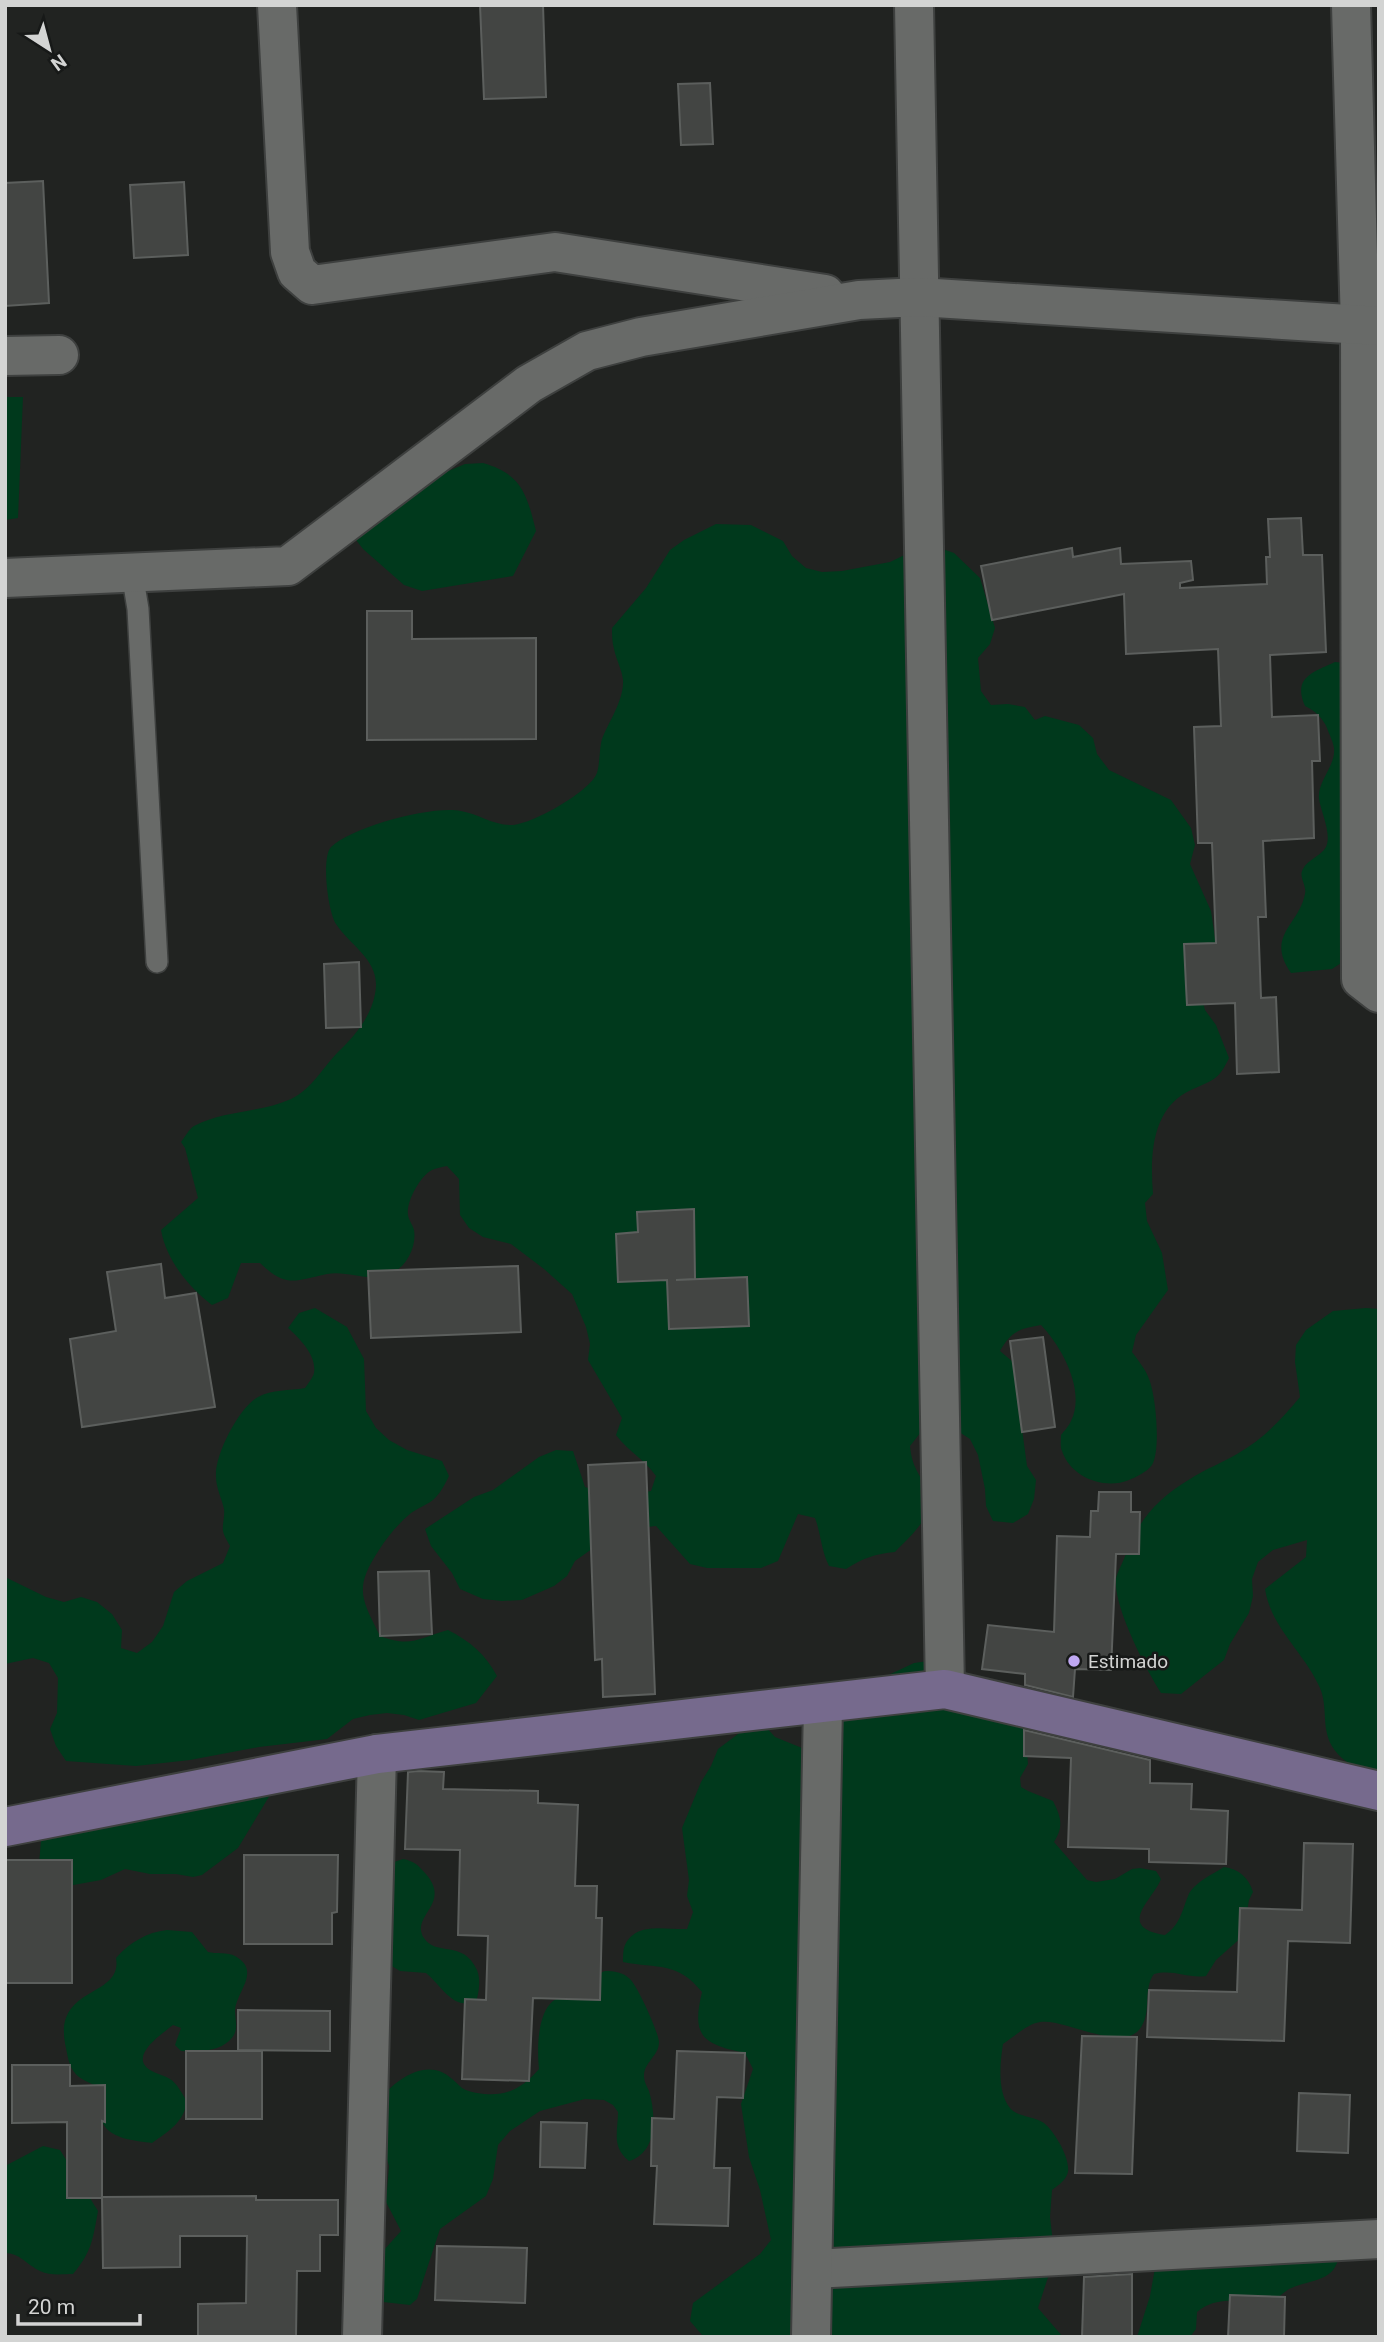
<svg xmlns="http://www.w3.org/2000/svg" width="1384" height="2342" font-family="Roboto,sans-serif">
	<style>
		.green { fill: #00391c }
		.building { fill: #434543; stroke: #5c5f5d; stroke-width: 2 }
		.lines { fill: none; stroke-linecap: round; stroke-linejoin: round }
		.lane-casing { stroke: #3e403f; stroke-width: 24 }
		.street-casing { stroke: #3e403f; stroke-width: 42 }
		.secondary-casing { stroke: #3e403f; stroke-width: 42 }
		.lane { stroke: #686a68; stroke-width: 21 }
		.street { stroke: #686a68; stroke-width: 38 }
		.secondary { stroke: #766a8d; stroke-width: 38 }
		.poi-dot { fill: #c0a8f3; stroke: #171918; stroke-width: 2.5 }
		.labels { text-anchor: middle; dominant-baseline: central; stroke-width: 5; stroke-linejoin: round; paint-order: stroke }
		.poi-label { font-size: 19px; fill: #d3d4d3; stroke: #171918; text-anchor: start }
	</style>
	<rect width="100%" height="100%" fill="#212321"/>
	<g class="green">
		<path d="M5,397H23L18,518L5,520Z"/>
		<path d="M483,463C522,474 527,495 536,531L513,576L422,591L404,585L363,549L353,536L401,491L465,464Z"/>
		<path d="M716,524L751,525L783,541L792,556L806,568L822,572L842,571L890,562L921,547H937L954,553L980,578L995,628L990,644L978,658L981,691L991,705L1008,704L1025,707L1035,720L1045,716L1079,725L1093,738L1097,754L1109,770L1171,800L1191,828L1195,845L1190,864L1211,911L1216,945L1201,995L1205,1010L1216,1025L1229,1058C1219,1079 1214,1080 1193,1089C1151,1107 1150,1155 1153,1194L1145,1203L1147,1221L1162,1253L1168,1290L1136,1335L1132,1352C1138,1360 1146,1370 1149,1379C1156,1396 1161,1450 1152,1465C1147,1472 1136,1477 1129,1480C1105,1490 1071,1478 1062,1451C1060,1447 1061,1440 1061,1435C1064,1431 1069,1426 1071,1421C1086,1391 1062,1347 1041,1325C1019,1329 1011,1331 1000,1351L1013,1362L1027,1466L1036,1480L1034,1499L1028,1514L1013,1523L993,1521L986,1506L985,1489L978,1455L970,1439L956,1430L921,1432L910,1446C912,1469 920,1472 927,1492C935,1517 910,1536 895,1552C875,1554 863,1558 846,1569L829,1566C821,1550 821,1534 815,1518L798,1514L778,1561L761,1568H707L690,1564L656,1526L639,1528L603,1541L575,1561L567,1576L554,1586L522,1600L502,1601L483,1599L460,1589L452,1573L431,1546L425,1529L474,1497L493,1490L539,1457L556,1450L573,1451L585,1487C608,1495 628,1496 651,1491L656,1476C644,1459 629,1452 616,1435L622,1418L588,1360L590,1344L586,1327L572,1294L544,1269L511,1244L483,1237L469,1228L460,1215L459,1179L447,1166C442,1167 436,1168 432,1170C420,1176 406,1202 408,1215C409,1221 413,1225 414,1230C417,1247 406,1268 390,1274C370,1283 348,1270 327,1274C294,1281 286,1288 260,1263H241L228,1298L212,1305C188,1287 166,1259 161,1230L198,1198L185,1148L181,1142C185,1137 189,1129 194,1126C224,1110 260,1113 291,1099C312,1089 323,1067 339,1051C355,1036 371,1016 375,994C382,961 351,947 336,924C328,912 321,858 331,847C352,827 432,805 461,811C478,814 493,825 511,825C531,825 587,793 596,775C600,768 599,749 602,739C609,721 624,700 623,680C622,670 616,659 614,649C612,642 612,635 612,628L646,588L670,550L684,540Z"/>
		<path d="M1335,662L1345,663L1347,959L1332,969L1291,973C1265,936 1299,925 1305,894C1307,885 1298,877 1303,869C1307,860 1321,856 1326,847C1332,834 1321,812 1319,799C1317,781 1336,766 1334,748C1333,741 1329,734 1327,728C1323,718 1314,710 1305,706C1292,677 1314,672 1335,662Z"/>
		<path d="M315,1308L347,1327L364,1359L366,1411L376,1428L389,1440L407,1450L442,1461L449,1476C443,1488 438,1499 425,1505C420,1508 415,1510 411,1513C398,1524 388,1536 379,1550C354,1588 361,1598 380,1636C411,1648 419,1638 448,1630C470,1641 486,1655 497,1676L476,1703L419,1720L404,1715L387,1713L370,1715L353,1719L327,1739L259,1747L190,1760L136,1766L66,1761L56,1746L50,1729L57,1713L58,1678L49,1663L33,1658L5,1664V1577L46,1597L64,1602L81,1597L97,1602L112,1614L122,1630L121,1648L137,1653L152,1642L163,1626L174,1592L187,1581L223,1563L230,1546C228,1542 224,1536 223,1531C222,1524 225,1517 224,1509C222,1499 216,1488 216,1477C214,1456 239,1407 258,1397C272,1389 289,1391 305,1388C308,1384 313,1377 314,1373C317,1355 299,1338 288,1328L299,1313Z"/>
		<path d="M1366,1308L1379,1309V1770C1367,1768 1352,1767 1343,1759C1317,1737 1330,1712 1320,1688C1305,1653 1271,1628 1265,1589L1306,1557L1307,1540L1273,1550L1258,1562L1252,1579L1253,1596L1249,1613L1230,1644L1224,1660L1181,1694L1161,1693C1146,1669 1113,1606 1116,1579C1117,1573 1121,1566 1124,1559C1137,1522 1155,1500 1190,1479C1205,1469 1222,1463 1237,1454C1263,1439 1281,1420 1300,1397L1295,1362L1296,1345L1306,1330L1333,1311Z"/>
		<path d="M949,1658L965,1672L981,1681L1024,1718L1028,1764L1020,1778L1021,1787L1028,1791L1053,1801C1061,1817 1064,1826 1054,1842L1087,1880L1096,1882L1115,1879L1132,1869L1140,1868L1156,1871L1161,1879C1153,1900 1115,1927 1165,1935C1180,1925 1182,1911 1188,1896C1193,1883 1213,1874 1224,1867C1239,1869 1249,1878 1253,1892L1249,1900L1243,1936L1216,1960L1206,1976C1188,1979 1174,1969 1154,1974C1142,1990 1153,2013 1139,2030C1119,2052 1065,2018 1040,2022C1027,2024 1014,2037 1003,2044C1000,2063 997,2092 1010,2108C1017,2117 1034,2116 1044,2123C1055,2132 1073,2162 1067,2175C1064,2182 1057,2186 1052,2190L1050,2217L1053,2243V2262L1038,2308L1063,2337L702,2335L690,2321L693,2303L760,2254L771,2240L760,2190L749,2157L741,2104L753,2069L745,2053C703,2044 691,2037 702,1992C677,1961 658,1969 623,1962C623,1957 623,1949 625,1945C636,1921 667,1930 687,1929L693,1912L687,1896L689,1880L682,1828L701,1782L711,1766L718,1749L746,1728L764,1725L775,1737L807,1750L859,1689L914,1663Z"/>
		<path d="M273,1790L238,1848L202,1875L193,1877L176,1874H150L125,1869L101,1880L68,1886L39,1864L42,1828Z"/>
		<path d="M403,1859C414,1861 418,1865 425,1873C453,1904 410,1915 424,1938C436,1957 463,1939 477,1970C481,1980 479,1992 476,2002C452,2010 442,1986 426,1973L400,1971L385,1962L381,1874L394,1862Z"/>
		<path d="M167,1930L192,1932L208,1952C216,1954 228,1952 235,1956C262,1971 236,1992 235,2010C235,2022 240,2031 229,2041C217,2052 197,2052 181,2051L175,2045L181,2028L173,2025C162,2034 128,2056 150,2070C156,2074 164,2075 170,2079C177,2083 182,2094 187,2101C184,2122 169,2131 152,2143C137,2141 106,2139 102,2120C100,2112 102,2100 103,2091C96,2084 87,2083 79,2077C70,2070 68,2059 66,2048C51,1984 123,1999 116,1958C129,1943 147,1932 167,1930Z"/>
		<path d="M605,1971C614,1971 623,1972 630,1979C638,1987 658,2031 659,2042C659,2056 644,2062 644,2076C644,2082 647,2086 649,2091C656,2115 658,2152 629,2161C611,2146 618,2132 618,2112L613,2105L604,2100L585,2099L540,2111L510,2131L498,2145L493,2179L486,2196L440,2229L417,2299L410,2305L374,2301L383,2251L401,2231L386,2202L389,2166L384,2149L380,2099C392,2084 414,2066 435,2070C447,2072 454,2081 462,2088C467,2091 472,2092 477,2093C504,2098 522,2089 539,2069C537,2050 537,2014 553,2001C560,1996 570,1994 578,1989C587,1983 594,1974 605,1971Z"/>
		<path d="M43,2146L60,2150L98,2211C93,2238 92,2252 73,2274C63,2274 50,2276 40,2271C27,2265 20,2253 5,2253V2166Z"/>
		<path d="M1339,2253C1337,2283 1309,2279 1289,2289C1282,2293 1274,2303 1266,2304C1261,2305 1255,2302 1250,2302C1231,2300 1212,2299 1197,2312L1196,2329L1190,2337H1137L1150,2296L1155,2268Z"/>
	</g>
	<g class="building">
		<path d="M480,5H543L546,97L484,99Z"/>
		<path d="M710,83L713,144L681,145L678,84Z"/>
		<path d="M43,181L49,303L5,306V183Z"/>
		<path d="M184,182L188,255L134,258L130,185Z"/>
		<path d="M1301,518L1303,555H1322L1326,652L1270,655L1272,717L1318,715L1320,761H1312L1314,838L1263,841L1266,917H1258L1261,998L1276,997L1279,1072L1237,1074L1235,1003L1187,1005L1186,986L1184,944L1216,943L1212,843H1198L1194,727L1221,726L1218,649L1126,654L1124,594L992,620L981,566L1072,548L1073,557L1120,548L1121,564L1191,561L1193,580L1180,583V588L1267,584L1266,557H1270L1268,519Z"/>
		<path d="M367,611H412V639L536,638V739L367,740Z"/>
		<path d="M359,962L361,1027L326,1028L324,964Z"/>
		<path d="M694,1209L695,1279L676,1280L747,1277L749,1326L669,1329L667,1280L618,1282L616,1234L638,1232L637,1212Z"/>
		<path d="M161,1264L165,1298L196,1293L215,1407L82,1427L70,1339L116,1331L107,1272Z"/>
		<path d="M518,1266L521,1332L371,1338L368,1271Z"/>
		<path d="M1043,1337L1055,1427L1022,1432L1010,1341Z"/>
		<path d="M646,1462L655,1694L603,1697L602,1659L595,1660L588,1465Z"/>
		<path d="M1099,1492H1131V1512H1140L1139,1554H1116L1111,1670L1075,1669L1073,1697L1025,1685V1674L982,1669L988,1625L1054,1632L1057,1536L1090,1537L1091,1511H1098Z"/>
		<path d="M429,1571L432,1634L380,1636L378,1572Z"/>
		<path d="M1024,1730L1150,1760V1783L1192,1784L1191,1809L1228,1811L1226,1864L1149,1862V1849L1068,1847L1071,1758L1024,1756Z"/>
		<path d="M418,1771L444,1772L443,1789L538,1791V1803L578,1805L575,1886H597L596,1918H602L600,2000L533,1998L529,2081L462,2079L465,1999L486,2000L488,1936L458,1935L460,1850L405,1849L408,1772Z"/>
		<path d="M1304,1843L1353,1844L1350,1943L1288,1941L1284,2041L1147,2037L1149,1990L1237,1992L1240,1908L1302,1910Z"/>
		<path d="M244,1855H338L337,1912L332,1913V1944H244Z"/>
		<rect x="5" y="1860" width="67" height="123"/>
		<path d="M238,2010L330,2011V2051L238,2050Z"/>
		<path d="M1082,2036L1137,2037L1132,2174L1075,2173Z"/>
		<rect x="186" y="2051" width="76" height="68"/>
		<path d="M677,2051L745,2053L743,2098L717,2097L714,2168H730L728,2226L654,2224L657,2166H651L652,2118L674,2119Z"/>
		<path d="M12,2065H70V2086L105,2085V2122L102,2121V2198H67V2122L12,2123Z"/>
		<path d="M1299,2093L1350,2095L1348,2153L1297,2151Z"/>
		<path d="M541,2122L587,2123L585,2168L540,2167Z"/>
		<path d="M256,2196V2200H338V2235H320V2271H297L296,2337H198V2304L246,2303L247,2236H180V2267L103,2268L102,2197Z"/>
		<path d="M437,2246L527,2248L525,2303L435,2300Z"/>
		<path d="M1132,2274V2337H1082L1084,2277Z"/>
		<path d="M1230,2295L1285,2297L1284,2337H1228Z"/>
	</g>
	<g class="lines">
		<defs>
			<path id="lane" d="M132,573L138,609L157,962"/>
			<g id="street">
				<path d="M277,5L290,252L297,272L312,285L555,252L825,294"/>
				<path d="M914,5L945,1689"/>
				<path d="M1351,5L1360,326L1361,979L1379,993"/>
				<path d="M5,356L59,355"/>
				<path d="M5,578L288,566L529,384L587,351L641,337L859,300L919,297L1379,326"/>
				<path d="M813,2269L1379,2239"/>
				<path d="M362,2337L377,1754"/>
				<path d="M811,2337L823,1705"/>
			</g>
			<path id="secondary" d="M5,1827L377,1754L945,1689L1379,1791"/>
		</defs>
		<use href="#lane" class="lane-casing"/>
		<use href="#street" class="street-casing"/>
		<use href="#secondary" class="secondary-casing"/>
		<use href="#lane" class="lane"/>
		<use href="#street" class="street"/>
		<use href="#secondary" class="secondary"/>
	</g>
	<circle class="poi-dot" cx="1074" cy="1661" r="7"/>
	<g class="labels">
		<g class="poi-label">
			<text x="1088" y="1661">Estimado</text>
		</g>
	</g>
	<rect width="1384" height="2342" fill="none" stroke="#d3d4d3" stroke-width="14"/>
	<g transform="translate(49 49) rotate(144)" stroke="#171918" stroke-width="5" paint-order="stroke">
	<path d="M0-5L12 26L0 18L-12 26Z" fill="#d3d4d3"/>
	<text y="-10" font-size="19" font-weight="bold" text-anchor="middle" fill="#d3d4d3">N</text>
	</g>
	<path d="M18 2314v10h122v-10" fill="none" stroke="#d3d4d3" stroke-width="3.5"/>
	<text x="28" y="2314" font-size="21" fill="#d3d4d3" stroke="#171918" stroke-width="5" paint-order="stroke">20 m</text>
</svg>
